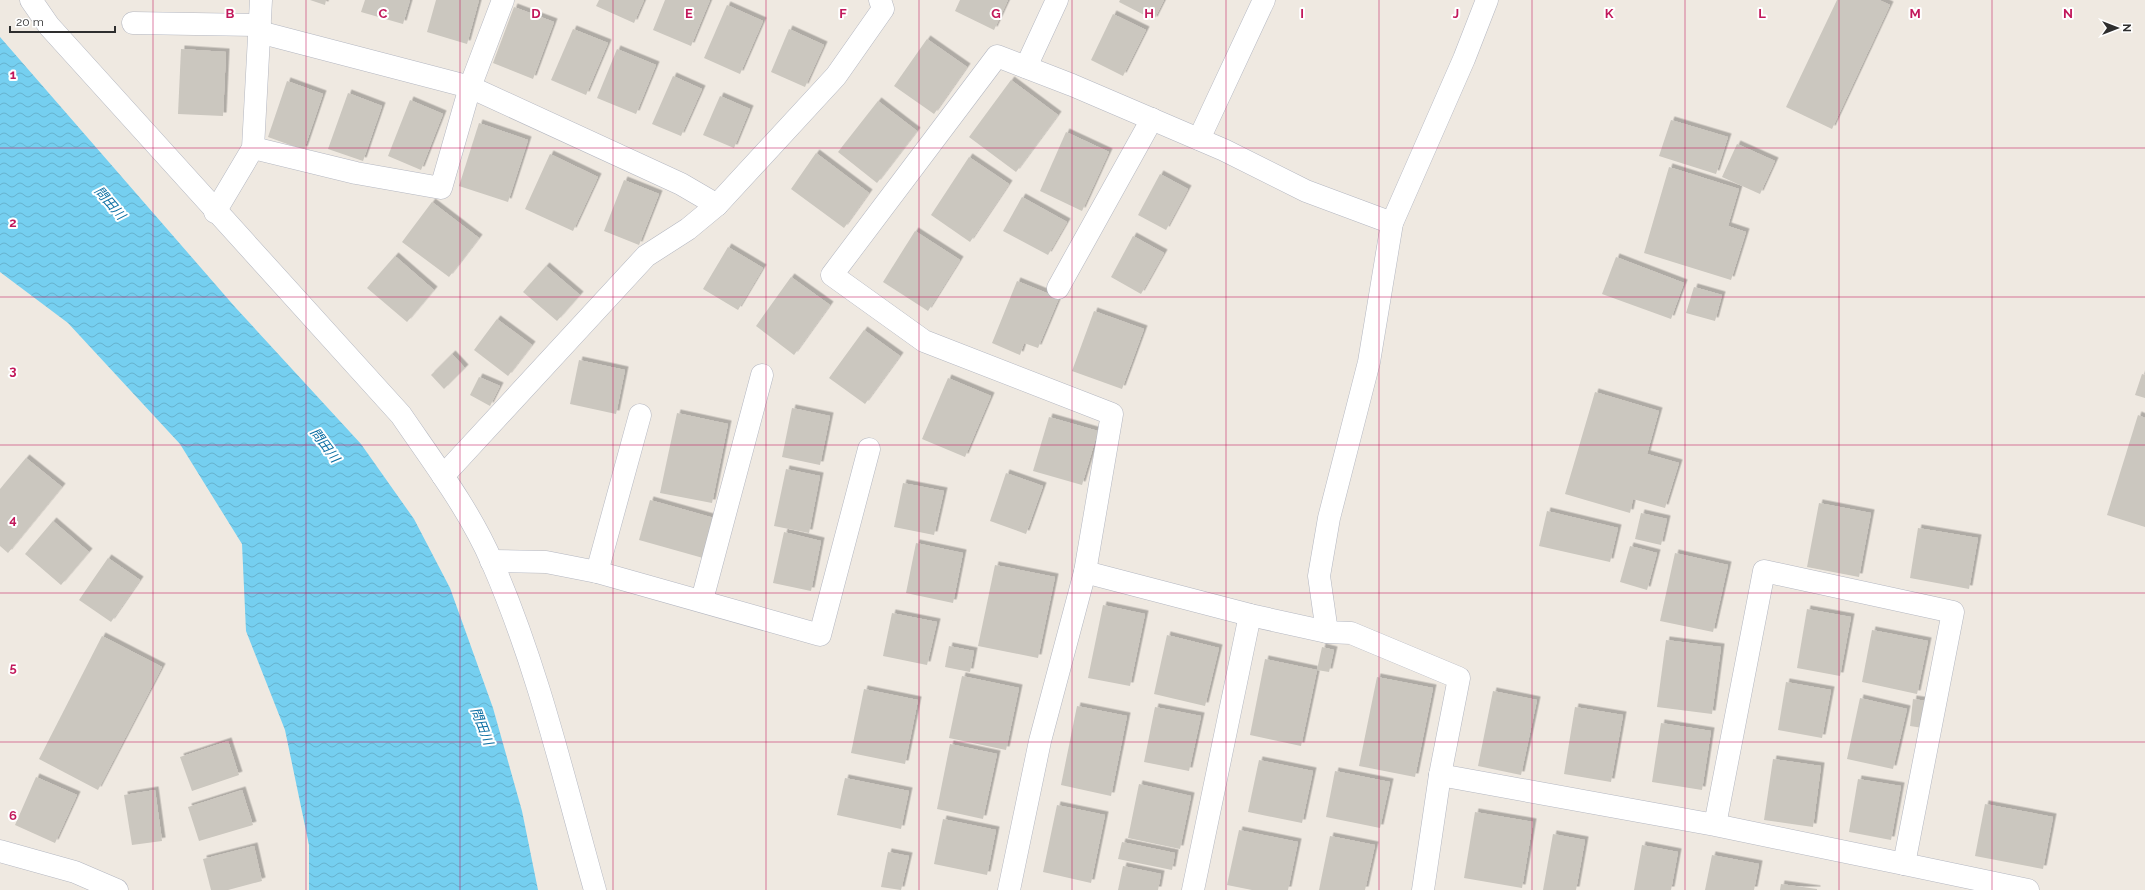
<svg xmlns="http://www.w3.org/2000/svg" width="2145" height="890" font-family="Raleway,'Noto Sans JP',sans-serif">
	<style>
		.water { fill: url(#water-waves) }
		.building { fill: #cbc7bf; filter: url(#shadow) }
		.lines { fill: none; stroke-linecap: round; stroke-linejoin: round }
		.minor-casing { stroke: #b4b7c1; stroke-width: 23 }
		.minor { stroke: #fff; stroke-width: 22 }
		.grid { fill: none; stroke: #c2185b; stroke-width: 1; stroke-opacity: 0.55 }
		.labels { text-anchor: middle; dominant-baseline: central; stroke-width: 4; stroke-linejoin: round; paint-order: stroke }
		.water-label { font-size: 13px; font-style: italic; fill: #0d6fa3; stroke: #fff }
		.grid-label { font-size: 13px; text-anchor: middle; font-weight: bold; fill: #c2185b; stroke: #fff; stroke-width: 4; stroke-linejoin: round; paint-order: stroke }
	</style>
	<defs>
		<pattern id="water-waves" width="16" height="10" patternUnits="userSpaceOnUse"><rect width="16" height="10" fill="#75cff0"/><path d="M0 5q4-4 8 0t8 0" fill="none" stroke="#66b2ce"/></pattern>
		<filter id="shadow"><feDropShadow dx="3.5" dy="-3.5" stdDeviation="0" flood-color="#0004"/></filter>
	</defs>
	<rect width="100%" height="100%" fill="#efe9e1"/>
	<path class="water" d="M0,37L235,307L361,444L414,519L450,588L493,708L522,811L538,890H309V845L285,730L246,631L242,544L180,444L68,323L0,272Z"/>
	<g class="building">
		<path d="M310,0H326L325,5Z"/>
		<path d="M365,0H410L403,24L361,12Z"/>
		<path d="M436,0H479L467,44L427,32Z"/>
		<path d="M599,0H644L634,23L596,6Z"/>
		<path d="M665,0H710L691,46L653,30Z"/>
		<path d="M960,0H1008L994,30L955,11Z"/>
		<path d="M1120,0H1164L1154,20L1119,2Z"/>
		<path d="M1837,0H1879L1890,5L1832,129L1786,107Z"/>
		<path d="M727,5L763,21L740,74L704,58Z"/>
		<path d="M514,7L554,22L533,79L493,63Z"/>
		<path d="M1113,14L1146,30L1123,76L1091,60Z"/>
		<path d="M573,29L608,43L586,95L551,80Z"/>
		<path d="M789,29L824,45L805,87L771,72Z"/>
		<path d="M927,39L967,67L934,114L894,86Z"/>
		<path d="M181,49L226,52L223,116L178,114Z"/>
		<path d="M617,49L656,65L636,114L597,98Z"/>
		<path d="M673,76L702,89L681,136L652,124Z"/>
		<path d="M1011,80L1058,115L1016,172L969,137Z"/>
		<path d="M287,81L323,94L304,150L268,137Z"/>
		<path d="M348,93L382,106L363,161L328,149Z"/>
		<path d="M720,96L750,109L734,148L703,135Z"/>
		<path d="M410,100L443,114L421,170L388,156Z"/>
		<path d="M878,101L917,131L877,183L838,152Z"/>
		<path d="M1671,120L1728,137L1716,174L1659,156Z"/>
		<path d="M479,123L528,140L508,202L459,186Z"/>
		<path d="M1066,132L1109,152L1082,211L1040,191Z"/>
		<path d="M1737,144L1775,161L1760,194L1722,177Z"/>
		<path d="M816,153L869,193L844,228L791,189Z"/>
		<path d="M550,154L598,177L573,231L525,209Z"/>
		<path d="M969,157L1009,184L970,242L931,215Z"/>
		<path d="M1669,167L1739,189L1728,226L1746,232L1731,280L1644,253Z"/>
		<path d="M1160,174L1188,189L1166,230L1138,215Z"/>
		<path d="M624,180L659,194L639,245L604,231Z"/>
		<path d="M1022,197L1067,222L1048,255L1003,231Z"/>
		<path d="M432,202L479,238L449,277L402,242Z"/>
		<path d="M915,231L960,260L928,311L883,282Z"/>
		<path d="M1133,236L1164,253L1141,294L1111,277Z"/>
		<path d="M728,247L763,268L738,310L703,289Z"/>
		<path d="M395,256L434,290L407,322L367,288Z"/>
		<path d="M1616,257L1684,283L1671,319L1602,294Z"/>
		<path d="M546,266L580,295L557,321L523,292Z"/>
		<path d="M791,277L830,305L794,355L756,326Z"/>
		<path d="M1017,281L1059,298L1038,348L1024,343L1020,355L992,343Z"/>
		<path d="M1694,287L1722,295L1715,321L1686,313Z"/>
		<path d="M1094,311L1144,329L1122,389L1072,371Z"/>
		<path d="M497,319L532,345L508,376L474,350Z"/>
		<path d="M864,330L900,356L865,404L829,378Z"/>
		<path d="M452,354L465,368L444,389L431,375Z"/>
		<path d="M579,360L625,370L616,414L570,404Z"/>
		<path d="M2142,374L2145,375V398L2135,395Z"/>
		<path d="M479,377L500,386L490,406L470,395Z"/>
		<path d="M948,378L991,396L965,457L922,439Z"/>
		<path d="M1595,392L1659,411L1647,454L1679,463L1665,508L1633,499L1630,513L1565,494Z"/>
		<path d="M792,408L830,416L820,465L782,457Z"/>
		<path d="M677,413L728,424L712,503L660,493Z"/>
		<path d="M2138,415L2145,418V527L2107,515Z"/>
		<path d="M1049,417L1098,431L1082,485L1033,471Z"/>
		<path d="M26,458L62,487L8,553L0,546V489Z"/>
		<path d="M786,469L820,476L809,533L774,526Z"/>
		<path d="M1006,473L1043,486L1026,534L990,521Z"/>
		<path d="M903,483L944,491L934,535L894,527Z"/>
		<path d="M650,500L714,518L703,558L639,540Z"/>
		<path d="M1819,503L1871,513L1859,577L1807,567Z"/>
		<path d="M1547,511L1618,528L1610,562L1539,546Z"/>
		<path d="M1641,513L1667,519L1661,545L1635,539Z"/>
		<path d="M53,521L89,552L61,585L25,554Z"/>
		<path d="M1918,528L1978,538L1969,589L1910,578Z"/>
		<path d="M784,532L821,541L811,591L773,583Z"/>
		<path d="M916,543L963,553L953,603L906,593Z"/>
		<path d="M1630,546L1657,553L1647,590L1620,582Z"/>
		<path d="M1675,553L1728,565L1713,632L1660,621Z"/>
		<path d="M108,558L140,580L111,622L79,600Z"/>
		<path d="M995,565L1055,577L1038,658L978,646Z"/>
		<path d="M1103,605L1145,614L1130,686L1088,678Z"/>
		<path d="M1807,609L1851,617L1840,676L1797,668Z"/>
		<path d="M892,613L937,622L927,665L883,656Z"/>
		<path d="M1872,630L1928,641L1917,694L1862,682Z"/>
		<path d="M1167,635L1219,648L1205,706L1154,694Z"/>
		<path d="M102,636L162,667L98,790L39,759Z"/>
		<path d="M1666,640L1721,647L1712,714L1657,707Z"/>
		<path d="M949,646L974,651L970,672L945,667Z"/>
		<path d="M1322,647L1334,650L1329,672L1317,670Z"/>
		<path d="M1265,659L1317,670L1301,746L1250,735Z"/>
		<path d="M962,676L1019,688L1006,750L949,738Z"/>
		<path d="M1377,677L1433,688L1415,777L1359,766Z"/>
		<path d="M1786,682L1831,690L1822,738L1778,730Z"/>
		<path d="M864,689L918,700L905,764L851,753Z"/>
		<path d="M1493,691L1537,700L1521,775L1478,766Z"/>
		<path d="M1860,698L1907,709L1893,769L1847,759Z"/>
		<path d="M1913,699L1927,701L1923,728L1910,726Z"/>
		<path d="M1077,706L1127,716L1111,796L1061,785Z"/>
		<path d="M1155,707L1201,716L1189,771L1144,762Z"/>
		<path d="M1575,707L1623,715L1611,782L1564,774Z"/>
		<path d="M1661,723L1711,731L1702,790L1652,782Z"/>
		<path d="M228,741L239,775L192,791L180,757Z"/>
		<path d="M950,744L997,754L983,819L937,809Z"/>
		<path d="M1773,759L1821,766L1813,827L1764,820Z"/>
		<path d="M1259,760L1313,771L1302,823L1248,812Z"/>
		<path d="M1335,771L1390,782L1380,828L1326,817Z"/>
		<path d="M36,777L77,795L55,843L15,825Z"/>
		<path d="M845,778L909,791L901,829L837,815Z"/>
		<path d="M1858,779L1901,786L1891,840L1849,832Z"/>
		<path d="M1139,784L1191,796L1180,849L1128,838Z"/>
		<path d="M155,790L162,841L132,845L124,795Z"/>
		<path d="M242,790L253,825L199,841L188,807Z"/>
		<path d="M1985,804L2053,817L2043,869L1975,856Z"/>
		<path d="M1057,805L1105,815L1091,883L1043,872Z"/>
		<path d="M1475,812L1533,822L1522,888L1464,878Z"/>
		<path d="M943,819L996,830L987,875L934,864Z"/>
		<path d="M1239,830L1298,842L1288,890H1252L1227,885Z"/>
		<path d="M1553,834L1585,840L1576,890H1543Z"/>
		<path d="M1330,836L1375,845L1365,890H1319Z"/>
		<path d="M1122,842L1175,853L1172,870L1118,859Z"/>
		<path d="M1642,845L1678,852L1671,890H1634Z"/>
		<path d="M254,846L262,881L228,890H211L203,859Z"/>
		<path d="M888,852L909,856L901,890L881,887Z"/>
		<path d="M1712,855L1759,864L1754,890H1705Z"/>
		<path d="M1123,866L1161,874L1158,890H1118Z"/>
		<path d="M1781,884L1817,889V890H1780Z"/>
	</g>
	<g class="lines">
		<defs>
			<g id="minor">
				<path d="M31,0L49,26L401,415C433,462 469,509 492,562C538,667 564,780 595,890"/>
				<path d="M133,23L260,25"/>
				<path d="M259,32L470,87L681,184L717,205"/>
				<path d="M1026,67L1057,0"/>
				<path d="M1199,139L1264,0"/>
				<path d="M253,148L356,173L441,188L470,87L503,0"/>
				<path d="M215,212L253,148L261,0"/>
				<path d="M1058,288L1152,119"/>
				<path d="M443,476L646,256L688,229L717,205L836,76L883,9L880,0"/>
				<path d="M491,561L546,562L597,572L820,635L869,449"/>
				<path d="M597,572L640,415"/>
				<path d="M1085,572L1250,615L1327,632"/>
				<path d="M702,600L762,375"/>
				<path d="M1440,775L1715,825L1904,864L1953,612L1764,571L1715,825"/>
				<path d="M0,851L75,872L117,890"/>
				<path d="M1904,864L2028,890"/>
				<path d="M1009,890L1040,741L1085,572L1112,414L924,341L832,275L997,56L1072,85L1224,150L1306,191L1392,223"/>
				<path d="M1193,890L1250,615"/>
				<path d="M1423,890L1440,775L1459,678L1351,633L1327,632L1319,576L1329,518L1369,362L1392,223L1464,59L1487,0"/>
			</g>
		</defs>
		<use href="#minor" class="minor-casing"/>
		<use href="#minor" class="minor"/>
	</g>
	<path class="grid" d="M153,0V890M306,0V890M460,0V890M613,0V890M766,0V890M919,0V890M1072,0V890M1226,0V890M1379,0V890M1532,0V890M1685,0V890M1839,0V890M1992,0V890M0,148H2145M0,297H2145M0,445H2145M0,593H2145M0,742H2145"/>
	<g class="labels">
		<g class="water-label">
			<text transform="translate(110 203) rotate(49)">問田川</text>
			<text transform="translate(325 445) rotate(53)">問田川</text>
			<text transform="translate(482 726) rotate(69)">問田川</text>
		</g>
	</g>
	<g class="grid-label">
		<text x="230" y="18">B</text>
		<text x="383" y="18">C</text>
		<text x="536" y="18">D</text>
		<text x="689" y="18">E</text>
		<text x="843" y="18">F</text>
		<text x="996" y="18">G</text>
		<text x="1149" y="18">H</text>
		<text x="1302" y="18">I</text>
		<text x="1456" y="18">J</text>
		<text x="1609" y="18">K</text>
		<text x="1762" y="18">L</text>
		<text x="1915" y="18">M</text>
		<text x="2068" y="18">N</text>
		<text x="13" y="79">1</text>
		<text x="13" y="227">2</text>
		<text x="13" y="375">3</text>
		<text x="13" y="524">4</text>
		<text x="13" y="672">5</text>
		<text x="13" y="820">6</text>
	</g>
	<g transform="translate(2117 28) rotate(90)" stroke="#ffffff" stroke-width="3" paint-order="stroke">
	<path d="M0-3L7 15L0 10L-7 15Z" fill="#2e2e2e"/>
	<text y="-6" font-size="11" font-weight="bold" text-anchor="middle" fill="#2e2e2e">N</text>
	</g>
	<path d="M10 26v6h105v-6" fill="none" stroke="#2e2e2e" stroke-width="2"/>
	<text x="16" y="26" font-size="12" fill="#2e2e2e" stroke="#ffffff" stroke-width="3" paint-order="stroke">20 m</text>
</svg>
